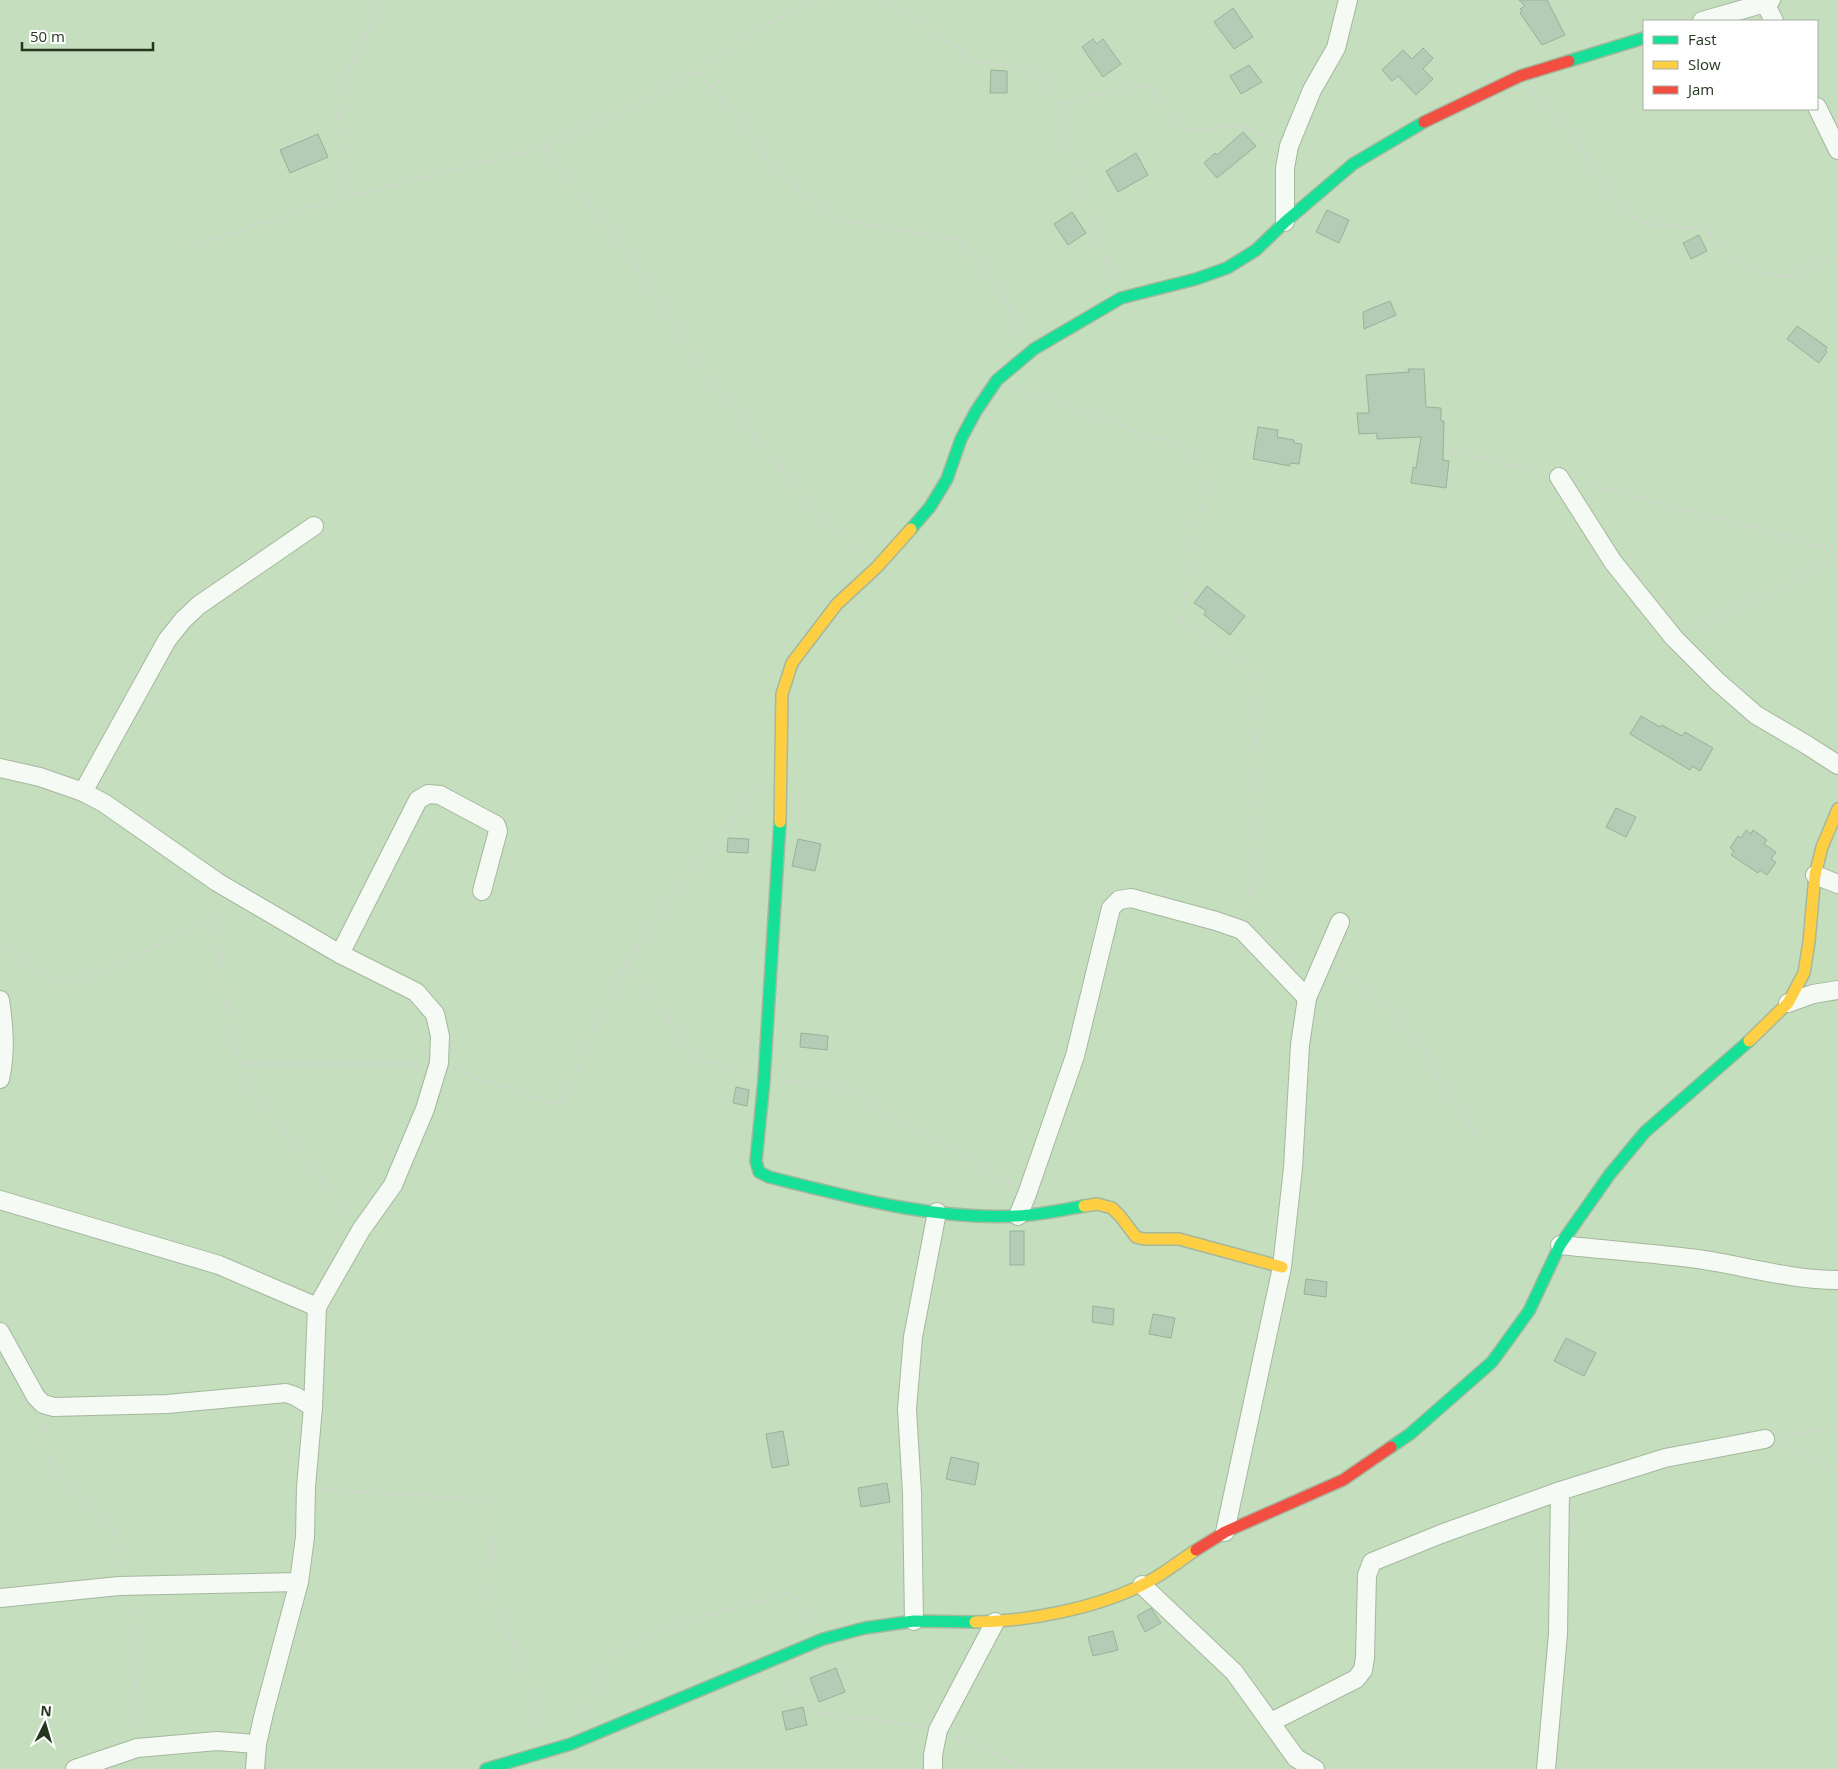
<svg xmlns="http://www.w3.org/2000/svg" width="1838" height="1769" font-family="'Open Sans',sans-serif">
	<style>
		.building { fill: #b2ccb5; stroke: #98b19b }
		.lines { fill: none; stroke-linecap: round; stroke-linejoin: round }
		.street-casing { stroke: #a4b89e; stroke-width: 20 }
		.fast-casing { stroke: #a4b89e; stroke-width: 14 }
		.slow-casing { stroke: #a4b89e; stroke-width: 14 }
		.jam-casing { stroke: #a4b89e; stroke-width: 14 }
		.path { stroke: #ced6cb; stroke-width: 3; stroke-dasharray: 4 4; stroke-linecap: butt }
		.street { stroke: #f6faf5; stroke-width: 18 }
		.fast { stroke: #16e098; stroke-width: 11 }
		.slow { stroke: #ffcf43; stroke-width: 11 }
		.jam { stroke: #f24e42; stroke-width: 11 }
	</style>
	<rect width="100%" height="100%" fill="#c5debd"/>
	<g class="building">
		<path d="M1519,0H1547L1565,35L1542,45L1520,13L1522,11L1520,9L1525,6Z"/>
		<path d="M1233,8L1253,37L1234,49L1214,22Z"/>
		<path d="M1093,39L1097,44L1103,39L1121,64L1103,77L1082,47Z"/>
		<path d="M1423,48L1433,58L1423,69L1433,79L1416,95L1398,76L1392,81L1382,70L1403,50L1412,59Z"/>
		<path d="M1249,65L1262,82L1241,94L1230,76Z"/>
		<path d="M991,70L1007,71V93H990Z"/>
		<path d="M1243,132L1256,146L1217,178L1204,163L1215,153L1217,155Z"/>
		<path d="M318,134L328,157L290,173L280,150Z"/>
		<path d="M1136,153L1148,175L1118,192L1106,171Z"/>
		<path d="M1327,210L1349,220L1339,243L1316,232Z"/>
		<path d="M1072,212L1086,233L1068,245L1054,224Z"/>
		<path d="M1699,235L1707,251L1691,259L1683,243Z"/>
		<path d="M1390,301L1396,315L1364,329L1363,312Z"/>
		<path d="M1797,326L1827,347L1825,350L1827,352L1819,363L1787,339Z"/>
		<path d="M1408,369H1424L1426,407L1441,408V421H1444L1443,460L1449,461L1446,488L1411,483L1413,467L1416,468L1421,437L1377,439V433L1359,434L1357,413H1369L1366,375L1409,372Z"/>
		<path d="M1258,427L1278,430L1277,437L1294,440V443L1302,444L1299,464L1290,463V466L1253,459Z"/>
		<path d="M1207,586L1245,616L1230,635L1204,615L1206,611L1194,603Z"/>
		<path d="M1641,716L1660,727L1662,725L1682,736L1685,732L1713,748L1700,771L1692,766L1690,770L1630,734Z"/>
		<path d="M1616,808L1636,817L1626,837L1606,827Z"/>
		<path d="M1746,830L1751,834L1753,830L1767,840L1764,844L1776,852L1771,859L1776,862L1767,875L1760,870L1758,873L1731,855L1734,851L1730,848L1738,836L1741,838Z"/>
		<path d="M728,838L749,839L748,853L727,852Z"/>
		<path d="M798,839L821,844L815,871L792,866Z"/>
		<path d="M801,1033L828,1036L827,1050L800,1047Z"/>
		<path d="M736,1087L749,1090L747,1106L733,1103Z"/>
		<rect x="1010" y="1231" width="14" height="34"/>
		<path d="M1306,1279L1327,1282L1326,1297L1304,1294Z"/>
		<path d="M1093,1306L1114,1309L1113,1325L1092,1322Z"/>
		<path d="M1153,1314L1175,1318L1171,1338L1149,1334Z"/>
		<path d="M1566,1338L1596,1353L1584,1376L1554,1361Z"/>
		<path d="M783,1431L789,1465L772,1468L766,1434Z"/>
		<path d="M951,1457L979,1463L975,1485L946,1479Z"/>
		<path d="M887,1483L890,1502L861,1507L858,1488Z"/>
		<path d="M1151,1608L1161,1623L1145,1632L1137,1616Z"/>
		<path d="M1113,1631L1118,1650L1093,1656L1088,1637Z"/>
		<path d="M836,1668L845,1692L819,1702L810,1678Z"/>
		<path d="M803,1707L807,1725L786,1730L782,1712Z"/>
	</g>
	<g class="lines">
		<defs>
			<g id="street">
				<path d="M1765,3L1774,21"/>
				<path d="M1702,21L1765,3L1771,0"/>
				<path d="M1817,107L1838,150"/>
				<path d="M1285,222V168L1289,146L1312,90L1336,48L1348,0"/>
				<path d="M1559,477L1613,562L1674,638L1717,681L1756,715L1807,745L1838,765"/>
				<path d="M0,768L40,777L83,792L104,803L217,882L340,954L416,992L435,1014L440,1036L439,1063L425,1109L393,1185L361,1230L317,1307L313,1407L306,1487L305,1537L299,1582L264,1713L257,1744L255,1769"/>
				<path d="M83,792L167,640L183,620L199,605L314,526"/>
				<path d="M1815,875L1838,884"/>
				<path d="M340,954L418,800L428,794L440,795L496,825L498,831L482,891"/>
				<path d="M0,1000C4,1027 6,1052 0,1079"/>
				<path d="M1788,1003L1813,994L1838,990"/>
				<path d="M0,1200L219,1265L317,1307"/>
				<path d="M1018,1216L1027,1194L1075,1056L1111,908L1119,900L1131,898L1216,921L1242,930L1307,998"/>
				<path d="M1560,1245C1606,1250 1652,1253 1698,1259C1745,1266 1790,1280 1838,1280"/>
				<path d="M0,1332L36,1397L43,1404L54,1407L167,1404L286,1393L295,1396L313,1407"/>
				<path d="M1225,1532L1282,1267L1293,1168L1300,1045L1307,998L1340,922"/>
				<path d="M1142,1585L1234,1672L1296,1758L1315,1769"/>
				<path d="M0,1598L119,1586L299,1582"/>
				<path d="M914,1621L912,1493L907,1409L913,1337L937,1212"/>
				<path d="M1271,1722L1356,1679L1363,1670L1365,1658L1367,1575L1372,1562L1441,1534L1560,1491L1665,1458L1765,1439"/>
				<path d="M75,1769L137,1748L217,1741L257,1744"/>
				<path d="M933,1769V1755L938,1730L995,1622"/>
				<path d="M1546,1769L1558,1634L1560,1491"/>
			</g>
			<g id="fast">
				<path d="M1569,61L1644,38"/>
				<path d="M911,529L930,507L947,479L961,439L976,411L997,380L1034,349L1121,298L1196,279L1227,268L1256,250L1285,222L1353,164L1424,122"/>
				<path d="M780,822L764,1080L756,1161L759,1172L769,1177C850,1197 932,1220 1017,1216C1039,1215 1062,1210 1084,1206"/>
				<path d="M1391,1447L1410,1434L1492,1362L1529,1311L1560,1245L1610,1174L1645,1132L1749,1041"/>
				<path d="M486,1769L571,1744L823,1639L865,1628L914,1621L975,1622"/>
			</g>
			<g id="slow">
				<path d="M780,822L782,694L792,663L837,604L877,567L911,529"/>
				<path d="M1749,1041L1788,1003L1804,973L1809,942L1815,875L1822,847L1838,809"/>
				<path d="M1084,1206L1097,1204L1112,1208L1120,1216L1136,1237L1144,1239H1179L1282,1267"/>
				<path d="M975,1622C1026,1622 1096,1608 1142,1585C1161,1576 1178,1562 1196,1550"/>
			</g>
			<g id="jam">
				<path d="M1424,122L1520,76L1569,61"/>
				<path d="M1196,1550L1225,1532L1343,1480L1391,1447"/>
			</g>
		</defs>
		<use href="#street" class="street-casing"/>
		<use href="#fast" class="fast-casing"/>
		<use href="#slow" class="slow-casing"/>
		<use href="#jam" class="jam-casing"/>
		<g class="path">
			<path d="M887,0L974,60L1029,69L1044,79L1059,104L1066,123L1073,164L1090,217L1114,281"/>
			<path d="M696,74L755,29L823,0"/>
			<path d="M1533,92L1577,140L1606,190L1637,220L1646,223L1706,230L1735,261L1749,269L1768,275L1791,276L1838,254"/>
			<path d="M1059,104L1140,85C1165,91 1166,121 1187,129C1205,135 1224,124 1242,127C1253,129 1264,135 1274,139"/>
			<path d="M544,147L624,250L672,322L690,353L806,501L862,553"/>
			<path d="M347,197L336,99L382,0"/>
			<path d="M185,248L347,197L425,176L544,147L633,105L688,75L696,74L715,90L772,163L808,199L823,211L843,220L954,238C982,264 1004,298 1023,332"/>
			<path d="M1019,388L1170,443C1195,454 1198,460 1205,486L1181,619L1183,623L1223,651L1242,661L1248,667L1252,678L1259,807L1255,871L1245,915"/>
			<path d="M1450,449L1543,473"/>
			<path d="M1583,483L1737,523L1838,552"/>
			<path d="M1690,630L1747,603L1838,557"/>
			<path d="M218,901L224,998L231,1035L251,1089L257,1101L279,1124L350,1216"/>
			<path d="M0,946L61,985L72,984L128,957L219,919"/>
			<path d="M627,962L689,1049L698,1058L745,1074"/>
			<path d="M1337,967L1387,1008L1423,1045L1426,1050L1431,1070L1461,1109L1475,1134"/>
			<path d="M241,1064H423"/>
			<path d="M453,1069L553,1104H560L565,1098L584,1051L627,962L679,885L731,823L759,784"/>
			<path d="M785,1082L822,1084L850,1091L1013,1185"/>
			<path d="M45,1421L48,1455L52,1470L114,1534L118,1571"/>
			<path d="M1780,1436L1838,1426"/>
			<path d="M1780,1445L1825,1464L1838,1472"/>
			<path d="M323,1489C378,1494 432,1495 487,1500L492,1503L494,1507L495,1520L492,1586V1599L520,1655L530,1693L535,1733"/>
			<path d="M127,1603L132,1615L135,1634L136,1733"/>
			<path d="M783,1678L805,1705L813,1712L922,1727"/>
			<path d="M584,1716L608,1661L615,1650L626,1645L695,1618L786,1594L792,1593L811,1622"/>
			<path d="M954,1737L1029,1769"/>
		</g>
		<use href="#street" class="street"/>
		<use href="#fast" class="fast"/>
		<use href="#slow" class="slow"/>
		<use href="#jam" class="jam"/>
	</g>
	<rect x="1643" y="20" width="175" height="90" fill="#fefefe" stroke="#a7aea4"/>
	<rect x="1653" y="36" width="25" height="8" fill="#16e098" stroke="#a7aea4"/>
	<text x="1688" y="45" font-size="15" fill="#24361e">Fast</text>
	<rect x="1653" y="61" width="25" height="8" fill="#ffcf43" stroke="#a7aea4"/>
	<text x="1688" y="70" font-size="15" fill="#24361e">Slow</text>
	<rect x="1653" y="86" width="25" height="8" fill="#f24e42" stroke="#a7aea4"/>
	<text x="1688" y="95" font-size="15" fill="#24361e">Jam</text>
	<g transform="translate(45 1724) rotate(5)" stroke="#fefefe" stroke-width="4" paint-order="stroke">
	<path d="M0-4L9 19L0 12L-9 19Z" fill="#24361e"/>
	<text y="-8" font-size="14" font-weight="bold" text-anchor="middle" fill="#24361e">N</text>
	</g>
	<path d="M22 42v8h131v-8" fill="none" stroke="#24361e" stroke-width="2.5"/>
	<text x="30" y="42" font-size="15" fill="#24361e" stroke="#fefefe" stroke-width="4" paint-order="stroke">50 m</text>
</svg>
